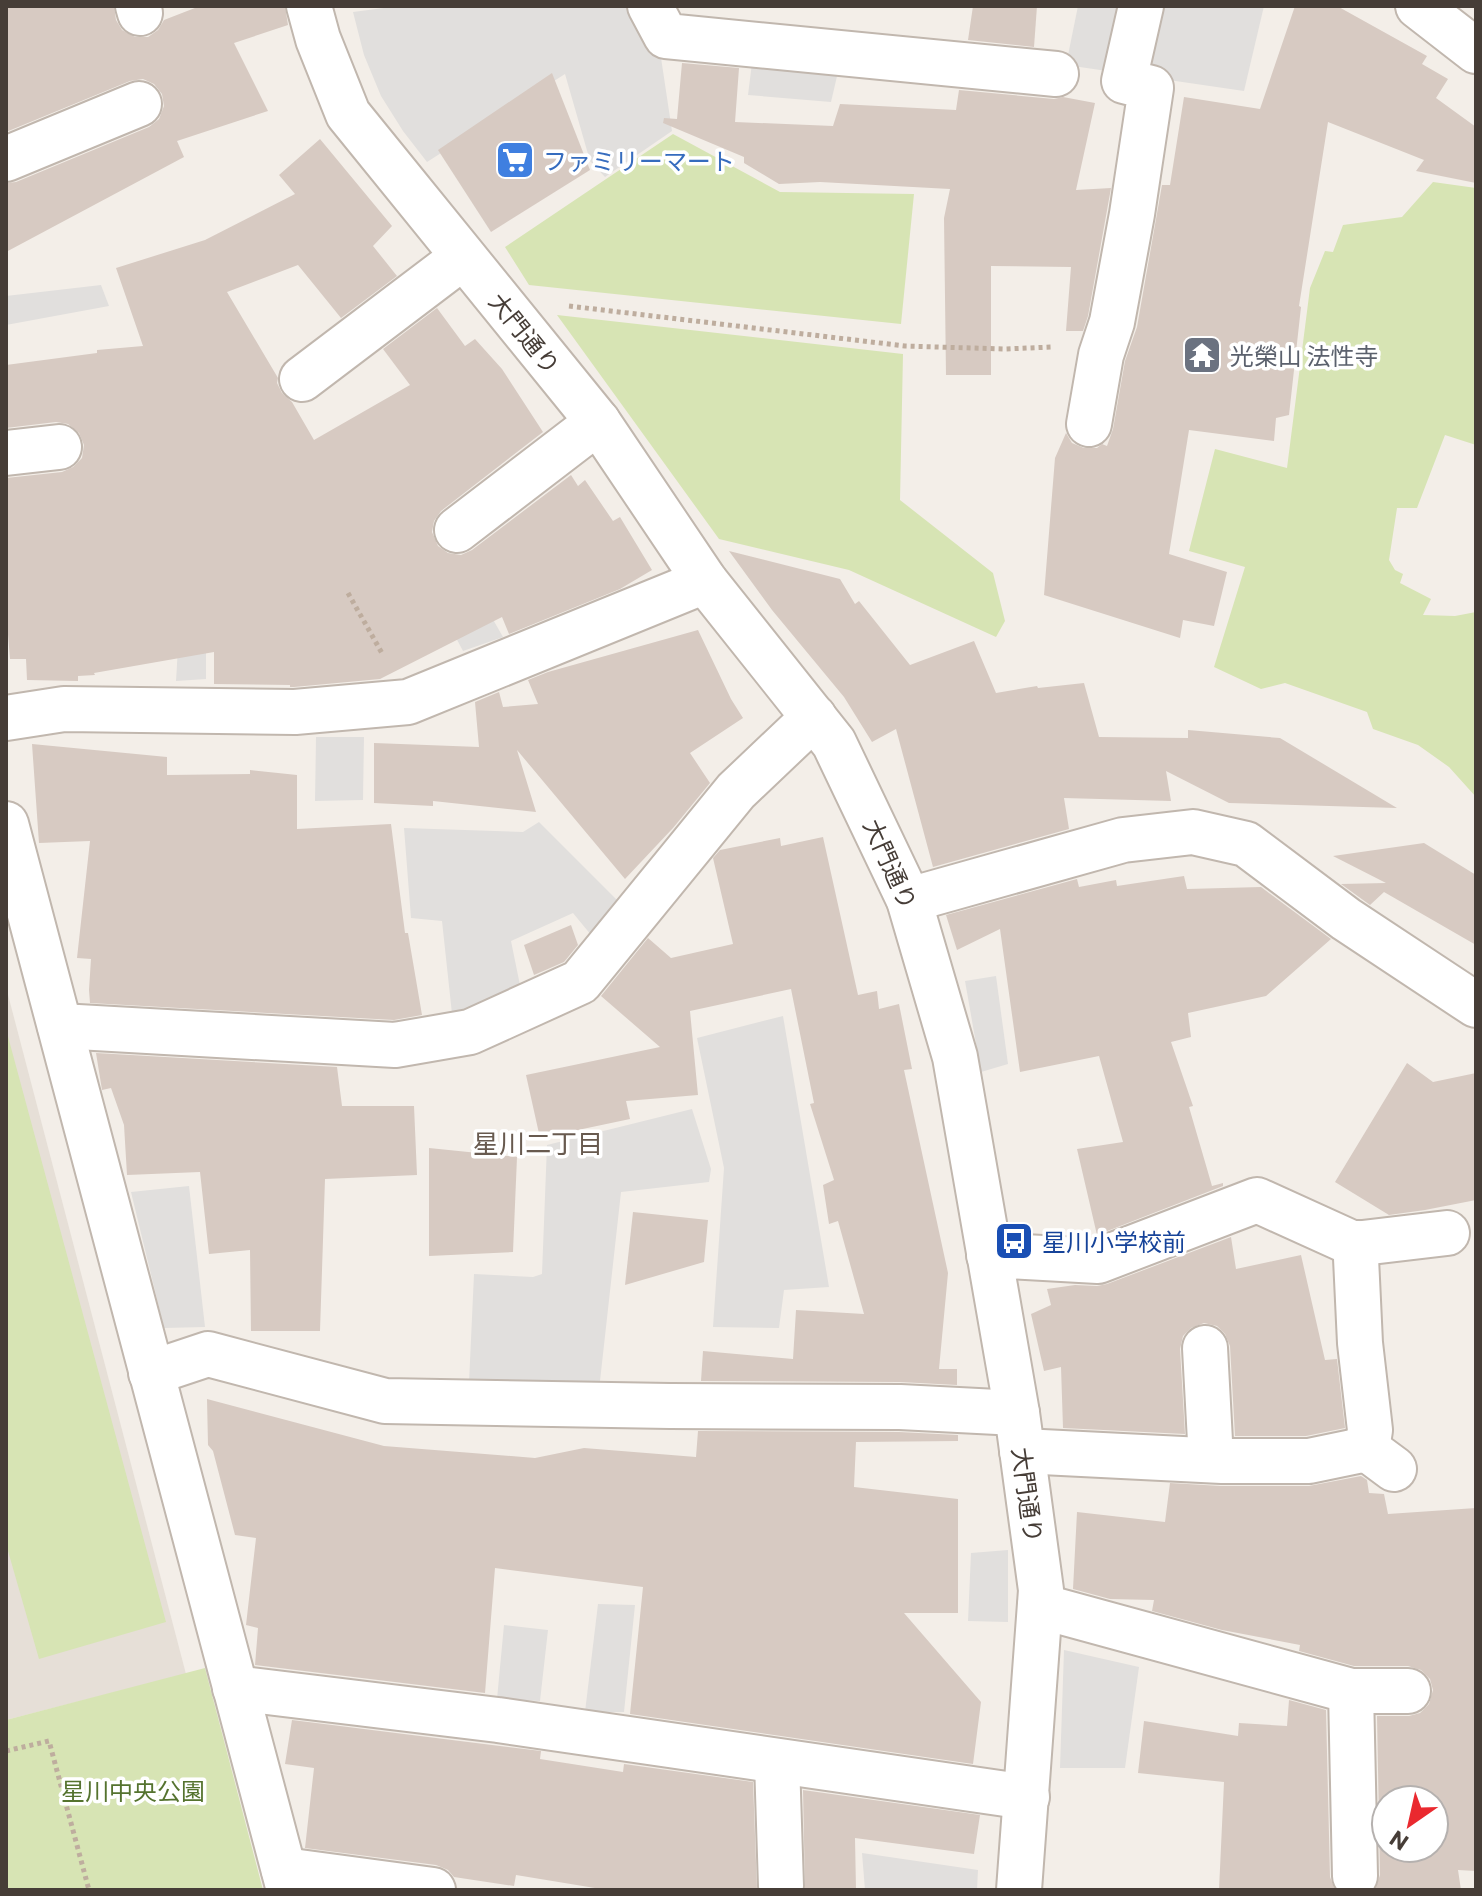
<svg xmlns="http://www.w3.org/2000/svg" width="1482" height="1896" font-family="Commissioner,'Noto Sans JP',sans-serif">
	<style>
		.residential { fill: #e6dfd7 }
		.green { fill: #d7e4b4 }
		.parking { fill: #e1dfdd }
		.building { fill: #d7cac2; fill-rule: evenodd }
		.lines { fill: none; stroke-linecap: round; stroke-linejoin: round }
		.minor-casing { stroke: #c1b7ae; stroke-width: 48 }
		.path { stroke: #bead9e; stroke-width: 5; stroke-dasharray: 4 4; stroke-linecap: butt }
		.minor { stroke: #fff; stroke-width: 44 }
		.labels { text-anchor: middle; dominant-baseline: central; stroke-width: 7; stroke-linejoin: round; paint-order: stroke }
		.shop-label { font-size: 24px; fill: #366cbe; stroke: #fff; text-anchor: start }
		.street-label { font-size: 24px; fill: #463d37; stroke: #fff }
		.worship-label { font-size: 24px; fill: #5b616d; stroke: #fff; text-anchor: start }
		.transit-label { font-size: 24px; fill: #164399; stroke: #fff; text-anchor: start }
		.park-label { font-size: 24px; fill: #55732f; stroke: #fff }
		.neighbourhood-label { font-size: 26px; fill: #685a4f; stroke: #fff }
	</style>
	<rect width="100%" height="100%" fill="#f3eee8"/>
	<path class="residential" d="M6,987L186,1674L6,1720Z"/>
	<g class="green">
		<path d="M673,134L780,192L914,194L901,324L529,285L505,247Z"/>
		<path d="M1433,182L1476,188V445L1445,435L1417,508H1397L1389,560L1395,570L1403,574L1400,583L1431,599L1423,615L1455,616L1476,612V797L1449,767L1418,745L1373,729L1367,712L1285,683L1261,689L1214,667L1245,567L1189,551L1215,449L1287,468L1310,288L1325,251L1333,252L1343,225L1402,217Z"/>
		<path d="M557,315L903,354L900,500L993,573L1005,621L996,637L849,570L719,539Z"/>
		<path d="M6,1029L166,1622L39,1659L6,1544Z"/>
		<path d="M205,1668L263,1890H6V1720Z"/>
	</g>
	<g class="parking">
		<path d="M399,6H639L660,51L672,131L605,177L590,161L565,74L427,162L403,131L381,96L364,55L353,12Z"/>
		<path d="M1078,6H1264L1244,91L1066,65Z"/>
		<path d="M752,63L838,72L831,102L748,95Z"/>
		<path d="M101,285L109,306L6,325V296Z"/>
		<path d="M483,602L503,637L463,651L446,619Z"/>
		<path d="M180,615L206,617V679L176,681Z"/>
		<path d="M316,737H364L363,800L315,801Z"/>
		<path d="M539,822L626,909L596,941L573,913L511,941L522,995L453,1023L442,921L411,918L404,828L523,832Z"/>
		<path d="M996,976L1008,1064L981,1072L965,981Z"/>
		<path d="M783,1016L829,1287L784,1290L779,1328L713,1327L724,1168L697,1038Z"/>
		<path d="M692,1109L711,1169L709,1182L621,1192L600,1381L535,1385L469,1383L474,1274L533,1277L542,1274L547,1145Z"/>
		<path d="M189,1186L205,1327L164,1328L131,1192Z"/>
		<path d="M1008,1550V1622L968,1621L971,1553Z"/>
		<path d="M598,1604L635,1605L624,1712H585Z"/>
		<path d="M504,1625L548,1630L540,1701L497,1699Z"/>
		<path d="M1064,1650L1139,1667L1125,1768H1060Z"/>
		<path d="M862,1853L978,1870L977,1890H865Z"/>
	</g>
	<g class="building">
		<path d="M6,6H114L116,20L122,30L135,37H148L158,30L164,20L200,6H285L288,25L234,43L268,111L177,141L184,157L6,252V183L16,182L149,127L159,119L164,106L162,94L154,84L143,79L130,81L6,132Z"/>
		<path d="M973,6H1037L1034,47L968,40Z"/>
		<path d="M1295,6H1337L1427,56L1422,64L1448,79L1436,98L1476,127V183L1416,171L1424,160L1328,122L1299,306L1301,307L1289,415L1276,418L1274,441L1189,430L1169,554L1227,572L1214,626L1183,620L1180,638L1044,595L1055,458L1066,433L1072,443L1084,448H1097L1102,444L1107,446L1113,429L1125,361L1137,327L1162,185H1170L1184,97L1260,109Z"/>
		<path d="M682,63L739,68L735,122L833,126L840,104L956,110L959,90L1054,99L1063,97L1095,103L1076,190L1111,188L1088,316L1083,331H1066L1071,267L991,266V375H946L944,218L950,189L820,182L779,184L744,163V157L663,123L664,118L677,119Z"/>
		<path d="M552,73L590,170L491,232L438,150Z"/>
		<path d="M320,139L392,226L373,246L397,276L341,318L298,265L227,292L278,378L277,383L282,393L292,402L314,440L410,385L383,349L437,308L465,346L475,339L502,369L543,432L441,511L434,521L432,532L438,546L448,553L461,555L472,550L571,475L578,486L585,480L613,521L620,517L652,570L620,589L509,634L502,617L380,679L294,687H290V685L214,684V652L94,673L95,675L78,676V681L27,680L26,659H10L6,610V478L62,472L73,467L82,458L84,445L79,433L68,424L56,422L6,428V365L97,353V350L143,346L116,268L205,240L295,194L279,175Z"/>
		<path d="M729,551L840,579L855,604L859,601L910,665L974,641L996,693L1037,686L1038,688L1084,683L1099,737L1188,738V730L1280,738L1397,808L1229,803L1166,771L1171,801L1064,798L1069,829L933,867L896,729L872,742L844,697L772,610Z"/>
		<path d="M698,630L731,699L743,718L690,753L710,783L673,828L625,879L517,750L536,812L433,801V806L374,803V743L479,747L475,702L499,692L503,707L538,704L528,680L548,672Z"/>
		<path d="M32,744L167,757V775L250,774V770L297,775V829L391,824L405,933H408L422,1015L394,1020L90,1003L89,990L91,959L77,958L90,841L39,843Z"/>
		<path d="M823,837L858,995L877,991L879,1009L899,1004L912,1069L904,1070L948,1273L939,1369H957V1385L900,1382L701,1381L703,1351L793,1359L796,1310L864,1314L838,1221L829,1224L823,1185L834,1180L810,1104L814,1103L791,989L690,1011L698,1095L626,1101L630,1119L540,1138L526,1075L660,1047L601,996L648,938L671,958L733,944L713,858L720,850L780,838L781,846Z"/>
		<path d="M1424,843L1476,875V945L1384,892L1370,905L1341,884L1386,883L1333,856Z"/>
		<path d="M1184,876L1187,889L1261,887L1331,939L1266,996L1188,1013L1191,1037L1171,1042L1193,1106L1189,1107L1212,1186L1223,1183V1186L1097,1235L1077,1149L1123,1142L1099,1056L1020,1072L1000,929L957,950L946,915L1077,879L1079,887L1116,880L1117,886Z"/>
		<path d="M571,925L578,945L564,962L534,975L524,945Z"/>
		<path d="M96,1053L337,1067L342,1106H414L417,1175L325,1179L320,1331H251L250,1250L209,1254L200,1172L127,1175L124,1125L111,1088L102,1090Z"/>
		<path d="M1407,1063L1433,1082L1476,1073V1200L1425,1210L1389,1215L1335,1182Z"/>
		<path d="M429,1148L517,1157L513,1252L429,1256Z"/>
		<path d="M633,1212L708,1220L704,1262L625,1285Z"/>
		<path d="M1231,1237L1236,1269L1301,1255L1325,1360L1337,1359L1345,1428L1306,1436H1235L1230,1346L1225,1334L1217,1326L1204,1323L1191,1328L1183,1336L1180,1349L1185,1434L1063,1428L1061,1367L1044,1371L1031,1314L1051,1305L1047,1289L1075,1285L1097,1286L1107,1284Z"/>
		<path d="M207,1399L384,1446L535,1458L584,1448L696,1457L698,1431L899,1432L958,1435V1441L856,1442L854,1487L958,1499V1613H904L981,1702L973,1764L630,1714L643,1587L495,1568L485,1693L255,1665L258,1628L246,1625L256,1538L235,1535L213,1451L208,1445Z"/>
		<path d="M1361,1476L1367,1480L1369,1493L1384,1494L1388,1514L1476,1508V1871L1458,1870L1461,1890H1375L1380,1875L1377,1716H1409L1420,1713L1429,1704L1433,1690L1430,1679L1421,1670L1408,1666H1354L1299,1651L1300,1645L1222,1630L1152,1611L1154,1600L1110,1599L1073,1589L1077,1512L1165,1522L1170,1483L1221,1486H1309ZM1386,1800H1434V1848H1386Z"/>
		<path d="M1289,1700L1326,1710L1330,1877L1335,1890H1219L1224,1782L1138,1773L1144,1721L1238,1736L1239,1723L1287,1726Z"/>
		<path d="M292,1720L541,1751L540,1759L623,1772L624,1764L753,1782L757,1890H607L516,1875L514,1886L454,1877L448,1870L436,1865L305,1848L314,1768L285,1764Z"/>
		<path d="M803,1790L980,1815L974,1854L855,1838L856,1890H805Z"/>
	</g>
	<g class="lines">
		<defs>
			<g id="minor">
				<path d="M138,6L140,13"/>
				<path d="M309,6L318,39L348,114L598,422L705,581L834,743L909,900L955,1057L1017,1413L1041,1590L1019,1890"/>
				<path d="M650,6L666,36L1056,74"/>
				<path d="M1418,6L1476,51"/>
				<path d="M6,159L139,104"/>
				<path d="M302,379L463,257"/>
				<path d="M1089,424L1101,355L1112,322L1132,214L1151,88L1124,81L1141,6"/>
				<path d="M6,453L59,447"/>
				<path d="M457,530L598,422"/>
				<path d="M6,718L64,709L295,712L408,702L705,581"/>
				<path d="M6,824L289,1890"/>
				<path d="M909,900L1123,840L1193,832L1246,844L1346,919L1476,1005"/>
				<path d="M60,1026L395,1045L470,1032L580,982L736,791L814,717"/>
				<path d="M1358,1243L1356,1258L1360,1343L1370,1430L1367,1449"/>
				<path d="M989,1255L1098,1261L1257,1200L1354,1244L1447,1233"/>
				<path d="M1205,1348L1211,1460"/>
				<path d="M151,1373L208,1354L385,1401L670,1406L900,1407L1017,1413"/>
				<path d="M1022,1451L1222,1461H1309L1367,1449L1394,1469"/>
				<path d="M1040,1606L1351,1691L1355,1876"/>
				<path d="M235,1688L498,1720L1027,1797"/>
				<path d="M1351,1691H1408"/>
				<path d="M777,1762L781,1886"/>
				<path d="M284,1870L433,1890"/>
			</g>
		</defs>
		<use href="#minor" class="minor-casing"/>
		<g class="path">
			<path d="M569,306L905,346L1004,349L1052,347"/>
			<path d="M348,593L383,655"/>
			<path d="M6,1751L49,1741L89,1890"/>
		</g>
		<use href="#minor" class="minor"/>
	</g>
	<defs>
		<symbol id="supermarket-square" viewBox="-11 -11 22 22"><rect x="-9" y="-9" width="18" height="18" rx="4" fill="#3f7fe0" stroke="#fff"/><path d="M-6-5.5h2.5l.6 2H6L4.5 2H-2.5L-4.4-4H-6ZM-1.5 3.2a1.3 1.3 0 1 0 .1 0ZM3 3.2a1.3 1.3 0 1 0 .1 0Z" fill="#fff"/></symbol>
		<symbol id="temple-square" viewBox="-11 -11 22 22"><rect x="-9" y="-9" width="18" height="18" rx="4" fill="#6b7280" stroke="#fff"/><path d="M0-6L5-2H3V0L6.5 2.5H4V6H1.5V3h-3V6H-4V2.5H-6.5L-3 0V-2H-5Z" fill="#fff"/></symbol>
		<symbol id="bus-square" viewBox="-11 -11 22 22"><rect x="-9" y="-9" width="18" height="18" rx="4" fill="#1a4fb4" stroke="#fff"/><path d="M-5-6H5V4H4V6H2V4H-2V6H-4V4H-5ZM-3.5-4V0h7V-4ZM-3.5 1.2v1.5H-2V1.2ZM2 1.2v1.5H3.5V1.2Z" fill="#fff"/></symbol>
	</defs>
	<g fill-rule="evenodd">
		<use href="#supermarket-square" x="493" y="138" width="44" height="44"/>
		<use href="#temple-square" x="1180" y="333" width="44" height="44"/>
		<use href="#bus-square" x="992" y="1219" width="44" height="44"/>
	</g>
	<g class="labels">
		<g class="shop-label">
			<text x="543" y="160">ファミリーマート</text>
		</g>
		<g class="street-label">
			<text transform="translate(525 333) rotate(51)">大門通り</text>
			<text transform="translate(891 864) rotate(66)">大門通り</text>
			<text transform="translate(1028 1495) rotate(82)">大門通り</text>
		</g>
		<g class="worship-label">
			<text x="1230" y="355">光榮山 法性寺</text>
		</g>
		<g class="transit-label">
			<text x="1042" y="1241">星川小学校前</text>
		</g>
		<g class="park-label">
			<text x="133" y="1790">星川中央公園</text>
		</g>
		<g class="neighbourhood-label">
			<text x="538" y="1142">星川二丁目</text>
		</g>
	</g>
	<rect width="1482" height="1896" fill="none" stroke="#463d37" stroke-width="16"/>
	<g transform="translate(1410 1824) rotate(214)"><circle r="38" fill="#ffffff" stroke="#b5b1af" stroke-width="2"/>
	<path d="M0-6L14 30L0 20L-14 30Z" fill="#ea292f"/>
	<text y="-12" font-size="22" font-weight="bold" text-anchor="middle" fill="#463d37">N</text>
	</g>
</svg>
